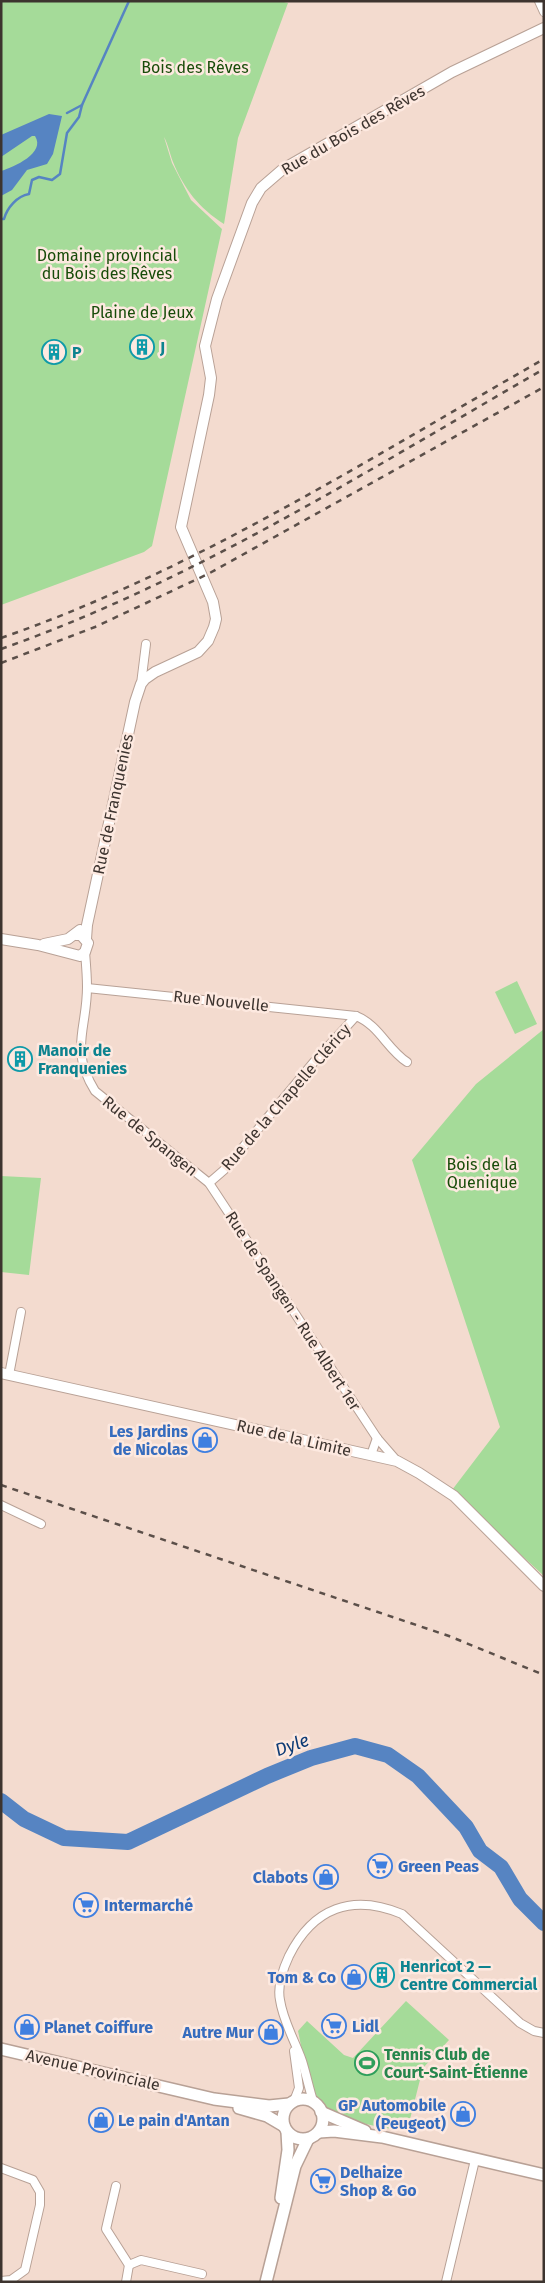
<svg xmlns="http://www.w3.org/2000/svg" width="545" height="2283" font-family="'Fira Sans',sans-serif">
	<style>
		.green { fill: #a5db99 }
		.water { fill: #5684c2 }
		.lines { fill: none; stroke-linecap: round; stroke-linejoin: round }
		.stream { stroke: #5684c2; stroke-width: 2.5 }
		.river { stroke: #5684c2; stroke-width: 16 }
		.minor-casing { stroke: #b8a196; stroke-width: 10 }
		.tertiary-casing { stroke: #b8a196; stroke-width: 12 }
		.secondary-casing { stroke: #b8a196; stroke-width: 14 }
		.minor { stroke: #fff; stroke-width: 8 }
		.tertiary { stroke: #fff; stroke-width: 10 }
		.secondary { stroke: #fff; stroke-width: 11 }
		.rail { stroke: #5b4f49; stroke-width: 2.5; stroke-dasharray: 6 6; stroke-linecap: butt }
		.labels { text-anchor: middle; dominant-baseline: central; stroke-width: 5; stroke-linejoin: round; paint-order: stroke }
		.park-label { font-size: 16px; fill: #184c09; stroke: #fde9e0 }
		.street-label { font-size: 16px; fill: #3d342f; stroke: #fde9e0 }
		.culture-label { font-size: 16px; font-weight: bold; fill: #0d838f; stroke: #fde9e0; text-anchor: start }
		.shop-label { font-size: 16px; font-weight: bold; fill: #366cbe; stroke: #fde9e0; text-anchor: start }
		.leisure-label { font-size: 16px; font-weight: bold; fill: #27864d; stroke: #fde9e0; text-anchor: start }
		.water-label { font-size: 18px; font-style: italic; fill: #0d3b75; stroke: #fde9e0 }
	</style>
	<rect width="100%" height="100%" fill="#f3dbcf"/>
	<g class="green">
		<path d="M1,1H280L288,3L238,138L224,224C199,208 184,189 173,162C170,154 168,144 164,137L172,163L191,200L222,229L152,546L144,552L1,605Z"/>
		<path d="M517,981L537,1024L515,1034L495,992Z"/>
		<path d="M544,1029V1576L504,1539L449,1494L500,1427L412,1160L476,1084Z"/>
		<path d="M1,1176L41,1178L29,1275L1,1272Z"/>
		<path d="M406,2001L449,2040L423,2068L407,2131C382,2128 336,2121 320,2101C306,2083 303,2053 298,2031L307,2021L344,2055L353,2058Z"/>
	</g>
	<path class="water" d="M49,114L62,116L53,154L47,164L27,170L12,190L1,196V171C14,167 46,153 35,136H32L1,157V135Z"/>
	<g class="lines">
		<g class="stream">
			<path d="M67,113L82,105L129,1"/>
			<path d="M1,219H4C7,208 17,196 29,194L32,180L39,177L52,180L60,174L67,133L79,117L82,105"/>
		</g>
		<path class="river" d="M1,1801L24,1819L64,1838L128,1842L267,1776L311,1758L355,1746L388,1755L418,1776L466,1827L480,1851L501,1867L520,1899L544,1923"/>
		<defs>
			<g id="minor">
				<path d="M539,1L544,12"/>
				<path d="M141,684L146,644"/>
				<path d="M85,952C86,964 87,975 87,987C87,1030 69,1049 95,1091L209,1183L377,1438L397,1461"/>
				<path d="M87,988L356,1016C379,1025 387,1049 407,1062"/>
				<path d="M209,1183L224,1170L313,1063L356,1016"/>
				<path d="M9,1375L21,1312"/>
				<path d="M371,1455L377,1438"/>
				<path d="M1,1505L41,1524"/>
				<path d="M294,2051L299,2088L294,2101"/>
				<path d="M313,2101C309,2088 306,2074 302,2061C295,2041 283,2021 280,2000C277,1985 283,1969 289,1956C313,1908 352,1893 402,1914L520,2023L534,2031L544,2033"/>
				<path d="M1,2168L33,2180L40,2192V2205L25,2270L11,2280L1,2281"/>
				<path d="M116,2186L106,2229L129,2265"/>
				<path d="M129,2265L141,2260L202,2274"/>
				<path d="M126,2282L129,2265"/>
				<path d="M446,2282L475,2160"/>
			</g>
			<g id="tertiary">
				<path d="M1,939L38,945L80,956L85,952L88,943L81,935H76"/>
				<path d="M86,939L87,925L135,702L141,684L145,679L155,672L198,652L208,641L214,627L216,619L213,602L181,527L209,395L211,378L205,346L217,299L252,203L261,188L283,169L452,72L544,28"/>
				<path d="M44,944L68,939L80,930"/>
				<path d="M1,1373L397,1461L419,1473L454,1496L544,1586"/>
			</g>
			<g id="secondary">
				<path d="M1,2049L214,2099L269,2106L289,2104"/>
				<circle cx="303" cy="2119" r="20"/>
				<path d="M239,2108L267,2116L284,2126"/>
				<path d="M321,2112L365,2131"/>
				<path d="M319,2132L334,2131L382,2137L544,2175"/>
				<path d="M281,2198L288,2150L287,2132"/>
				<path d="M266,2282L295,2166L308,2139"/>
			</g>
		</defs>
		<use href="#minor" class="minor-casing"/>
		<use href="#tertiary" class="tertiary-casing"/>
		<use href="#secondary" class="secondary-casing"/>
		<use href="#minor" class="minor"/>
		<use href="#tertiary" class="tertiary"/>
		<use href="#secondary" class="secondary"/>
		<g class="rail">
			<path d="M1,638C194,571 368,459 544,359"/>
			<path d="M1,649C194,581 368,470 544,369"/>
			<path d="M1,663L95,627L208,574L544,387"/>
			<path d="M1,1485L449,1636L544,1675"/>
		</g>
	</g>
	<defs>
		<symbol id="building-ring" viewBox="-11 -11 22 22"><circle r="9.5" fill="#fde9e0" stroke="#0f9aa8" stroke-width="1.5"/><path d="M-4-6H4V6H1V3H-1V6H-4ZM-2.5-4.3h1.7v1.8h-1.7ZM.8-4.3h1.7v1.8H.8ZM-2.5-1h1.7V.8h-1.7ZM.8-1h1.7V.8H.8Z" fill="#0f9aa8"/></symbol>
		<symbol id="shop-ring" viewBox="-11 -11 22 22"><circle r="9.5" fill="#fde9e0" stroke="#3f7fe0" stroke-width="1.5"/><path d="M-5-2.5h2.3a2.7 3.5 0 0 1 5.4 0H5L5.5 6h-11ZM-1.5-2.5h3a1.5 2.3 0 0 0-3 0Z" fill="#3f7fe0"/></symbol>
		<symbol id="supermarket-ring" viewBox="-11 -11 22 22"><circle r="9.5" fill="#fde9e0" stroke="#3f7fe0" stroke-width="1.5"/><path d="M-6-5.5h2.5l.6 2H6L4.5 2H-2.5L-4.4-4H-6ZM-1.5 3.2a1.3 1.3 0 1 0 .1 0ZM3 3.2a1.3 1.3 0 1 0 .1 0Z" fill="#3f7fe0"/></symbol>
		<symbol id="stadium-ring" viewBox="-11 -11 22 22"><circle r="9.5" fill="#fde9e0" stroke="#2e9e5b" stroke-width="1.5"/><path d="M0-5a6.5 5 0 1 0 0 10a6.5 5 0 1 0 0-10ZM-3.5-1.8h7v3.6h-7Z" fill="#2e9e5b"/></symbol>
	</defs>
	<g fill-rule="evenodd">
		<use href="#building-ring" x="128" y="333" width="28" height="28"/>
		<use href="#building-ring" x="40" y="338" width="28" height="28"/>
		<use href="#building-ring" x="6" y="1045" width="28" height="28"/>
		<use href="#shop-ring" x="191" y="1426" width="28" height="28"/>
		<use href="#supermarket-ring" x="366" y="1852" width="28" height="28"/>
		<use href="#shop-ring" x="312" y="1863" width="28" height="28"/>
		<use href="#supermarket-ring" x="72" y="1891" width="28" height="28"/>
		<use href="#building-ring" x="368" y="1961" width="28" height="28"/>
		<use href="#shop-ring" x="340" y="1963" width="28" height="28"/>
		<use href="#supermarket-ring" x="320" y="2012" width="28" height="28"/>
		<use href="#shop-ring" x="13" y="2013" width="28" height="28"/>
		<use href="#shop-ring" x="257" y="2018" width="28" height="28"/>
		<use href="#stadium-ring" x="353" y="2049" width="28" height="28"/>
		<use href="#shop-ring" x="449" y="2100" width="28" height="28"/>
		<use href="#shop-ring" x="87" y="2106" width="28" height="28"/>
		<use href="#supermarket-ring" x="309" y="2167" width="28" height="28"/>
	</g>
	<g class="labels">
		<g class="park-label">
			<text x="195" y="67">Bois des Rêves</text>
			<text x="107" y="255">Domaine provincial<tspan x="107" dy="18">du Bois des Rêves</tspan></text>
			<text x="142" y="312">Plaine de Jeux</text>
			<text x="482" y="1164">Bois de la<tspan x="482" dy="18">Quenique</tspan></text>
		</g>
		<g class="street-label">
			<text transform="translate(353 130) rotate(-30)">Rue du Bois des Rêves</text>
			<text transform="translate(113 804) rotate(-78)">Rue de Franquenies</text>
			<text transform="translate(221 1001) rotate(6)">Rue Nouvelle</text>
			<text transform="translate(286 1097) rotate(-49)">Rue de la Chapelle Cléricy</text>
			<text transform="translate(150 1136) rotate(39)">Rue de Spangen</text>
			<text transform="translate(293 1311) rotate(57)">Rue de Spangen - Rue Albert 1er</text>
			<text transform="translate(294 1438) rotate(13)">Rue de la Limite</text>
			<text transform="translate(93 2070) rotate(13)">Avenue Provinciale</text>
		</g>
		<g class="culture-label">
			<text x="160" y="347">J</text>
			<text x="72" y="352">P</text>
			<text x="38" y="1050">Manoir de<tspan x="38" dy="18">Franquenies</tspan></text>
			<text x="400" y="1966">Henricot 2 —<tspan x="400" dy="18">Centre Commercial</tspan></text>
		</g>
		<g class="shop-label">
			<text x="188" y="1431" text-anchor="end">Les Jardins<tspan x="188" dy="18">de Nicolas</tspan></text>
			<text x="398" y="1866">Green Peas</text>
			<text x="308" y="1877" text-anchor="end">Clabots</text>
			<text x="104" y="1905">Intermarché</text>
			<text x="336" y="1977" text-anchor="end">Tom &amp; Co</text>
			<text x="352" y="2026">Lidl</text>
			<text x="44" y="2027">Planet Coiffure</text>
			<text x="254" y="2032" text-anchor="end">Autre Mur</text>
			<text x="446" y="2105" text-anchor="end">GP Automobile<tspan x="446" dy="18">(Peugeot)</tspan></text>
			<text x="118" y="2120">Le pain d'Antan</text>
			<text x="340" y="2172">Delhaize<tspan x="340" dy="18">Shop &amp; Go</tspan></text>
		</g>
		<g class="leisure-label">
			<text x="384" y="2054">Tennis Club de<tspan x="384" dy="18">Court-Saint-Étienne</tspan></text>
		</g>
		<g class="water-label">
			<text transform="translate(292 1745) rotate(-20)">Dyle</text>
		</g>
	</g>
	<rect width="545" height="2283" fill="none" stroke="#3d342f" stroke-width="5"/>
</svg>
